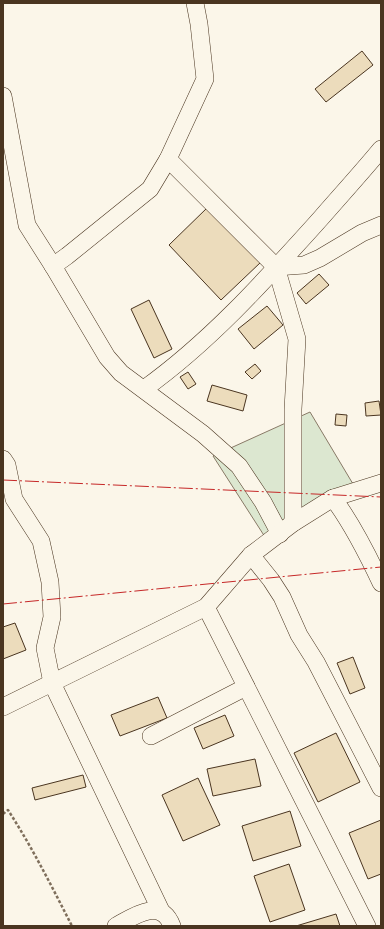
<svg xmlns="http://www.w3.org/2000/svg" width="384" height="929" font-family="'PT Sans Narrow',sans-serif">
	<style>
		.green { fill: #dce7d0; stroke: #887966 }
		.building { fill: #ecdcbc; stroke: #4a3520 }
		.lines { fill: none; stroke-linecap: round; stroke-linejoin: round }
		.minor-casing { stroke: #4a3520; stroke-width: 18 }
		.path { stroke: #7f6f5c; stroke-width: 2.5; stroke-dasharray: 3 2; stroke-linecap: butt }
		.minor { stroke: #fbf6e9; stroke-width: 17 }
		.power { stroke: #c62828; stroke-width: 1; stroke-dasharray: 14 3 2 3; stroke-linecap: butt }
	</style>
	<rect width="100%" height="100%" fill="#fbf6e9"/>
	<path class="green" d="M310,412L356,489L265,537L213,456Z"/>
	<g class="building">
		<path d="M362,51L373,65L326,102L315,89Z"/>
		<path d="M208,207L261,262L221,300L169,245Z"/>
		<path d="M319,274L329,285L306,304L297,293Z"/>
		<path d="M149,300L172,349L154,358L131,309Z"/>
		<path d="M267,306L283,325L254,349L238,329Z"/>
		<path d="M255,364L261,371L252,379L245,372Z"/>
		<path d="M188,372L196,384L188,389L180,377Z"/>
		<path d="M212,385L247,395L243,411L207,401Z"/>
		<path d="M379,401L381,415L366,416L365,403Z"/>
		<path d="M336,414L347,415L346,426L335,425Z"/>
		<path d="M15,623L26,650L3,659V627Z"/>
		<path d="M353,657L365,688L350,694L337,663Z"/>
		<path d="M158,697L167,718L120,736L111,715Z"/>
		<path d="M225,715L234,736L203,749L194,728Z"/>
		<path d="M336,733L360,782L318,802L294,753Z"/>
		<path d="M255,759L261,786L213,796L207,769Z"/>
		<path d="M83,775L86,787L35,800L32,788Z"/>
		<path d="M198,778L220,825L183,841L162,795Z"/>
		<path d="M290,811L301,846L253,861L242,826Z"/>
		<path d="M381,820V874L368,879L349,833Z"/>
		<path d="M289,864L305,910L270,922L254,876Z"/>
		<path d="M336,914L340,926H296Z"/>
	</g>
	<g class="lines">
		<defs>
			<g id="minor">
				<path d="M3,96L27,225L53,266L107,357L121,373L203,434L239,466L263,502L280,534"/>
				<path d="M168,159L276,267L297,339L293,409V523"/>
				<path d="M53,266L67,256L150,189L168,159L205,79L199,24L195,3"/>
				<path d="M276,267L304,265L320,258L362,233L381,225"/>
				<path d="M144,389C211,341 266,279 321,218C341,195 362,172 381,149"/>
				<path d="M3,459L7,465L14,499L41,541L50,582L52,617L45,648L52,683L161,911"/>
				<path d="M333,498C353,525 367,553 381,583"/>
				<path d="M251,555L271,580L282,597L299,635L316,662L381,788"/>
				<path d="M206,607L367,926"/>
				<path d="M3,707L206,607L251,555L293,523L333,498L381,483"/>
				<path d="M151,736L246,687"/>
				<path d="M116,926C134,916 161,897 172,926"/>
			</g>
		</defs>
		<use href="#minor" class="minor-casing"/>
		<path class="path" d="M3,814L8,810C32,847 52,887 72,926"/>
		<use href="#minor" class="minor"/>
		<g class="power">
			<path d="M3,480L381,497"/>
			<path d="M3,604L381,567"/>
		</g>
	</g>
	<rect width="384" height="929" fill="none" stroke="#4a3520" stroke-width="8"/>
</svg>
